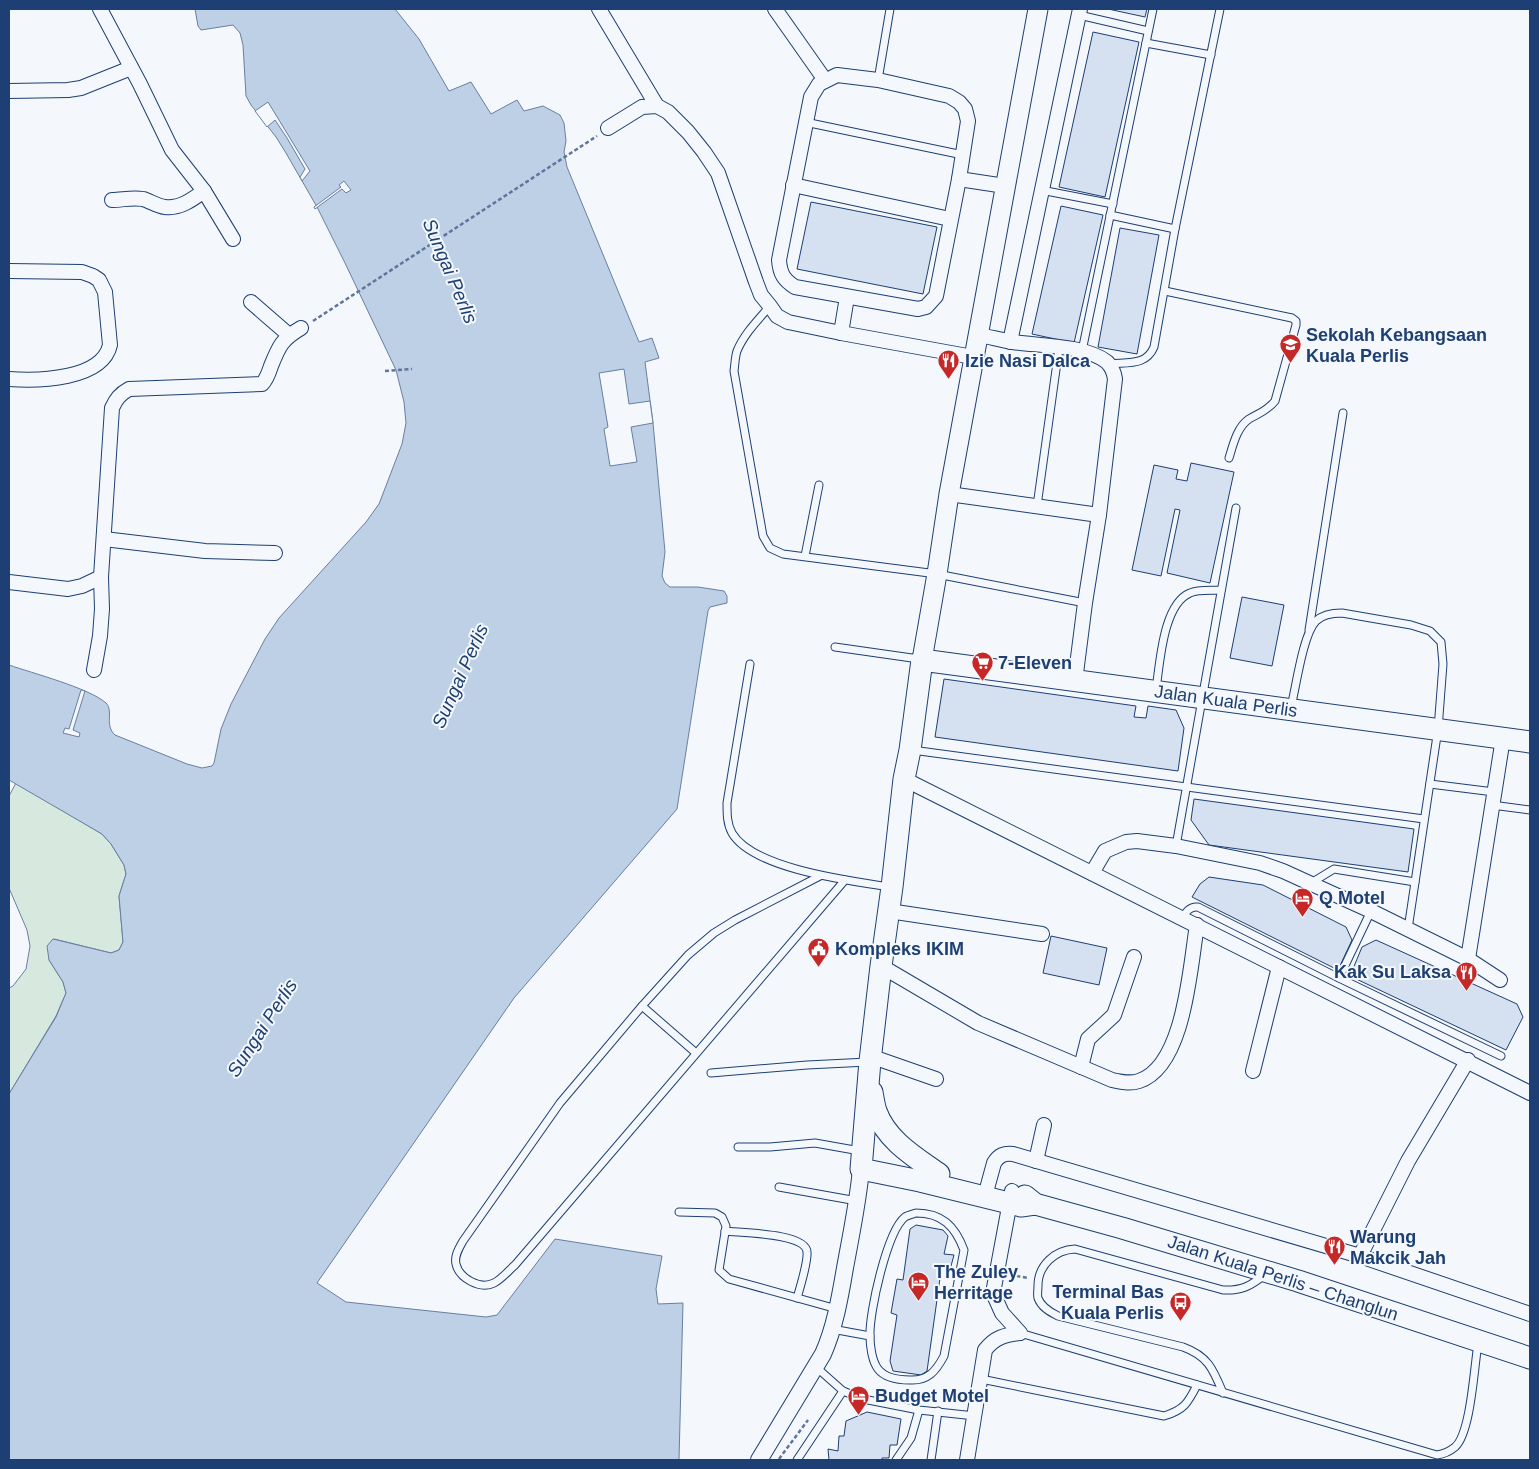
<svg xmlns="http://www.w3.org/2000/svg" width="1539" height="1469" font-family="Arial,sans-serif">
	<style>
		.green { fill: #d7e8df; stroke: #687fa3 }
		.water { fill: #bed0e5; stroke: #687fa3 }
		.pier { fill: #f4f7fb; stroke: #687fa3 }
		.building { fill: #d5e0f0; stroke: #1d3f73 }
		.lines { fill: none; stroke-linecap: round; stroke-linejoin: round }
		.service-casing { stroke: #1d3f73; stroke-width: 9 }
		.minor-casing { stroke: #1d3f73; stroke-width: 16 }
		.tertiary-casing { stroke: #1d3f73; stroke-width: 18 }
		.secondary-casing { stroke: #1d3f73; stroke-width: 21 }
		.primary-casing { stroke: #1d3f73; stroke-width: 23 }
		.path { stroke: #5e769c; stroke-width: 2.5; stroke-dasharray: 4 2.5; stroke-linecap: butt }
		.service { stroke: #f4f7fb; stroke-width: 7 }
		.minor { stroke: #f4f7fb; stroke-width: 14 }
		.tertiary { stroke: #f4f7fb; stroke-width: 16 }
		.secondary { stroke: #f4f7fb; stroke-width: 19 }
		.primary { stroke: #f4f7fb; stroke-width: 21 }
		.labels { text-anchor: middle; dominant-baseline: central; stroke-width: 4; stroke-linejoin: round; paint-order: stroke }
		.poi-label { font-size: 18px; font-weight: bold; fill: #1d3f73; stroke: #f4f7fb; text-anchor: start }
		.street-label { font-size: 18px; fill: #1d3f73; stroke: #f4f7fb }
		.water-label { font-size: 19px; font-style: italic; fill: #1d3f73; stroke: #f4f7fb }
	</style>
	<rect width="100%" height="100%" fill="#f4f7fb"/>
	<path class="green" d="M16,783L102,834L111,844L124,865L126,874L119,896L123,942L119,950L111,953L54,939L49,960L63,982L66,993L56,1016L9,1094V988L13,986L26,969L30,946L27,930L9,888V796Z"/>
	<path class="water" d="M195,9H395L419,39L449,91L471,82L491,114L517,100L524,111L543,106L560,115L564,123L566,141L564,152L567,167L639,342L652,338L659,358L645,362L653,423L665,552L662,576L665,583L670,587H698L724,591L727,596V603L710,607L708,611L677,809L514,998L317,1283L346,1302L486,1317L497,1315L555,1239L662,1256L656,1289L658,1304L683,1303L679,1460H9V1094L56,1017L66,993L63,982L49,960L47,946L53,939L111,953L119,950L123,942L119,896L126,874L124,865L111,844L102,834L9,780V665C32,673 89,688 106,703C114,711 104,725 115,735L187,764L202,768L212,766L214,763L221,729L231,704L265,639L279,618L366,522L379,504L402,444L406,423L404,402L396,370L345,263L317,207L286,153L276,137L251,105L246,96L243,45L240,33L233,25L201,30L198,26Z"/>
	<g class="pier">
		<path d="M268,102L310,171L302,181L300,177L305,169L287,138L275,120L267,127L255,111Z"/>
		<path d="M344,181L351,190L346,193L342,189L315,209L314,207L341,187L339,185Z"/>
		<path d="M624,369L629,404L650,401L653,423L631,427L637,462L610,466L604,429L608,427L599,373Z"/>
		<path d="M81,690L85,691L73,730L80,733L79,737L63,733L65,728L69,729Z"/>
	</g>
	<g class="building">
		<path d="M1108,9H1147L1145,17Z"/>
		<path d="M1093,32L1139,42L1105,197L1059,187Z"/>
		<path d="M811,202L937,227L923,294L797,269Z"/>
		<path d="M1061,206L1103,215L1074,343L1032,334Z"/>
		<path d="M1120,228L1159,235L1137,354L1098,347Z"/>
		<path d="M1191,463L1234,472L1210,583L1167,573L1180,510L1175,509L1161,576L1132,570L1154,465L1178,470L1176,479L1187,481Z"/>
		<path d="M1242,597L1284,605L1272,666L1230,658Z"/>
		<path d="M944,679L1136,706L1134,717L1146,718L1148,706L1176,710L1184,728L1178,771L935,737Z"/>
		<path d="M1194,799L1414,829L1408,872L1209,845L1191,820Z"/>
		<path d="M1209,877L1263,885L1346,927L1352,940L1338,970L1192,897L1200,884Z"/>
		<path d="M1051,936L1107,948L1099,985L1043,973Z"/>
		<path d="M1376,940L1517,1004L1523,1017L1506,1050L1350,976L1362,947Z"/>
		<path d="M916,1225L943,1230L948,1236L944,1254L954,1255L951,1266L942,1264L927,1371L921,1375L893,1371L890,1361L897,1315L891,1313L897,1279L903,1280L910,1229Z"/>
		<path d="M867,1412L901,1419L897,1445H890L889,1458H882V1460H829L828,1449L838,1451L839,1436H844L846,1421Z"/>
	</g>
	<g class="lines">
		<defs>
			<g id="service">
				<path d="M1079,15L1148,31"/>
				<path d="M1146,43L1211,55"/>
				<path d="M878,80L890,9"/>
				<path d="M805,122L963,155"/>
				<path d="M1041,190L1113,204"/>
				<path d="M1110,215L1175,229"/>
				<path d="M1165,291L1292,318L1296,321V325L1275,401C1267,411 1259,413 1249,419C1237,427 1233,445 1229,458"/>
				<path d="M770,306C758,320 744,334 737,351C735,357 735,364 734,371L763,536L770,548L783,554L937,574L1085,603"/>
				<path d="M1082,351L1153,9"/>
				<path d="M1109,364C1128,362 1146,366 1154,347L1175,229L1220,9"/>
				<path d="M1037,506L1059,348"/>
				<path d="M805,556L819,485"/>
				<path d="M1309,630L1343,413"/>
				<path d="M835,647L919,659"/>
				<path d="M750,664L727,803C727,814 727,824 732,833C753,869 851,881 890,887"/>
				<path d="M1156,689C1160,663 1163,604 1190,593C1199,589 1212,591 1221,590"/>
				<path d="M1291,707C1296,687 1303,634 1316,621C1323,614 1333,613 1342,613L1411,625L1430,631L1441,642L1443,664L1438,729L1408,929"/>
				<path d="M912,750L1424,819"/>
				<path d="M1430,784L1494,792"/>
				<path d="M1492,805L1530,810"/>
				<path d="M1176,846L1236,508"/>
				<path d="M820,876L735,920L714,933L688,955L642,1006L560,1103L463,1241C459,1248 454,1256 456,1264C459,1278 480,1290 494,1283C502,1279 508,1271 515,1265L845,880"/>
				<path d="M1311,883L1334,869L1415,882"/>
				<path d="M1182,918C1186,912 1190,906 1198,907L1339,978L1501,1056"/>
				<path d="M1339,978L1371,911"/>
				<path d="M642,1006L696,1053"/>
				<path d="M711,1073L807,1065L868,1062"/>
				<path d="M738,1147H770L815,1143L860,1151"/>
				<path d="M779,1187L857,1201"/>
				<path d="M679,1212L715,1213L722,1217L726,1226L719,1270L729,1279L837,1309"/>
				<path d="M916,1213C942,1213 955,1226 964,1250L944,1356C936,1371 928,1381 910,1380C900,1380 885,1378 878,1369C872,1361 870,1346 870,1336C869,1313 887,1231 905,1217C908,1215 913,1214 916,1213Z"/>
				<path d="M725,1231C741,1233 806,1233 807,1252C808,1261 800,1288 797,1298"/>
				<path d="M832,1329L870,1336"/>
				<path d="M1020,1333L1437,1455C1444,1454 1449,1452 1455,1447C1471,1433 1474,1367 1478,1344"/>
				<path d="M816,1367L843,1391L863,1399L919,1410L975,1416"/>
				<path d="M981,1379L1164,1416C1184,1410 1188,1403 1197,1385"/>
				<path d="M1223,1393C1213,1369 1208,1356 1183,1347L1058,1316C1050,1312 1041,1307 1038,1298C1037,1295 1038,1290 1038,1286C1038,1265 1055,1250 1075,1249L1223,1290C1241,1291 1251,1286 1264,1275"/>
				<path d="M797,1460L843,1391"/>
				<path d="M896,1460L911,1438L919,1410"/>
				<path d="M931,1460L938,1411"/>
			</g>
			<g id="minor">
				<path d="M100,9L140,84L172,150L204,191L233,239"/>
				<path d="M599,9L657,106"/>
				<path d="M775,9L825,80"/>
				<path d="M837,75L878,80L949,96L959,102L965,109L968,121L959,179L936,296L926,307L918,309L795,287C784,280 780,274 779,260L811,97L819,84Z"/>
				<path d="M9,91L68,90L81,88L131,68"/>
				<path d="M608,128L642,107L657,106L668,112L688,132L704,152L718,173L756,282L761,295L770,306L777,316L788,322L841,333L973,357"/>
				<path d="M959,179L1005,186"/>
				<path d="M793,185L950,219"/>
				<path d="M112,200C122,200 132,197 143,199C150,201 157,206 165,207C180,209 193,199 204,191"/>
				<path d="M9,271L82,272L93,276L99,280L105,292L110,345C102,380 38,381 9,379"/>
				<path d="M251,302L289,335"/>
				<path d="M841,333L847,297"/>
				<path d="M979,335C990,337 1001,340 1013,342C1040,346 1085,345 1107,362C1112,367 1114,372 1115,379L1099,515L1085,603L1075,681"/>
				<path d="M1010,342L1080,9"/>
				<path d="M949,494L1099,515"/>
				<path d="M104,539L205,551L275,553"/>
				<path d="M9,582L68,589L82,586L101,577"/>
				<path d="M94,670L100,636L102,609L101,577L112,408C116,399 120,394 129,389L262,384C267,379 269,372 271,366C279,346 282,339 301,328"/>
				<path d="M904,779L1530,1093"/>
				<path d="M1092,873L1105,851L1126,842L1137,841L1176,846L1260,863L1283,871L1371,911L1468,959L1500,980"/>
				<path d="M889,911L1042,934"/>
				<path d="M1468,959L1503,738"/>
				<path d="M881,966L978,1023L1112,1080C1121,1082 1130,1084 1139,1081C1185,1066 1190,966 1197,925"/>
				<path d="M870,1056L936,1079"/>
				<path d="M1081,1067L1088,1039L1114,1015L1134,957"/>
				<path d="M1253,1071L1279,967"/>
				<path d="M1036,1161L1044,1125"/>
				<path d="M1012,1191L993,1293L1002,1313L1020,1333"/>
				<path d="M985,1196L994,1163C999,1155 1004,1153 1013,1154L1360,1256L1530,1314"/>
				<path d="M1360,1256L1408,1161L1468,1060"/>
				<path d="M967,1460L985,1350C995,1337 1005,1335 1020,1333"/>
			</g>
			<path id="tertiary" d="M759,1460L823,1354C835,1327 840,1297 845,1268C851,1235 858,1202 861,1169"/>
			<path id="secondary" d="M922,660L937,574L949,494L1038,9"/>
			<g id="primary">
				<path d="M872,1092C873,1098 874,1105 876,1111C886,1140 915,1157 939,1174"/>
				<path d="M1025,1196L1035,1204L1122,1228L1298,1281L1530,1358"/>
				<path d="M1035,1204L1021,1206L920,1181L861,1169L870,1061L881,966L892,887L904,779L910,750L922,660L1530,742"/>
			</g>
		</defs>
		<use href="#service" class="service-casing"/>
		<use href="#minor" class="minor-casing"/>
		<use href="#tertiary" class="tertiary-casing"/>
		<use href="#secondary" class="secondary-casing"/>
		<use href="#primary" class="primary-casing"/>
		<g class="path">
			<path d="M313,321L597,136"/>
			<path d="M385,371L412,369"/>
			<path d="M1010,1275L1029,1278"/>
			<path d="M779,1459L808,1420"/>
		</g>
		<use href="#service" class="service"/>
		<use href="#minor" class="minor"/>
		<use href="#tertiary" class="tertiary"/>
		<use href="#secondary" class="secondary"/>
		<use href="#primary" class="primary"/>
	</g>
	<defs>
		<symbol id="school-pin" viewBox="-11 -11 22 30"><path d="M0 17L-7.5 6A9.5 9.5 0 1 1 7.5 6Z" fill="#c62828" stroke="#f4f7fb"/><path d="M0-5L7-2L0 1L-7-2ZM-4 1L0 2.5L4 1V4Q0 6-4 4Z" fill="#fff"/></symbol>
		<symbol id="restaurant-pin" viewBox="-11 -11 22 30"><path d="M0 17L-7.5 6A9.5 9.5 0 1 1 7.5 6Z" fill="#c62828" stroke="#f4f7fb"/><path d="M-5-6h1v4h1v-4h1v4h1v-4h1v5L-1.5 .5V6h-2V.5L-5-1ZM5-6V6H3V1.5H1.5Q1.5-4 5-6Z" fill="#fff"/></symbol>
		<symbol id="supermarket-pin" viewBox="-11 -11 22 30"><path d="M0 17L-7.5 6A9.5 9.5 0 1 1 7.5 6Z" fill="#c62828" stroke="#f4f7fb"/><path d="M-6-5.5h2.5l.6 2H6L4.5 2H-2.5L-4.4-4H-6ZM-1.5 3.2a1.3 1.3 0 1 0 .1 0ZM3 3.2a1.3 1.3 0 1 0 .1 0Z" fill="#fff"/></symbol>
		<symbol id="hotel-pin" viewBox="-11 -11 22 30"><path d="M0 17L-7.5 6A9.5 9.5 0 1 1 7.5 6Z" fill="#c62828" stroke="#f4f7fb"/><path d="M-6-4.5h1.5V1H6V5H4.5V3h-9V5H-6ZM-4 0a1.8 1.8 0 1 1 3.6 0ZM.5 0V-2.5h3Q6-2.5 6 0Z" fill="#fff"/></symbol>
		<symbol id="civic-pin" viewBox="-11 -11 22 30"><path d="M0 17L-7.5 6A9.5 9.5 0 1 1 7.5 6Z" fill="#c62828" stroke="#f4f7fb"/><path d="M-.6-6.5H3V-4.5H.6V-3L4-1V1h2V6H-6V1h2V-1L-.6-3ZM-1.2 2.5V6h2.4V2.5Z" fill="#fff"/></symbol>
		<symbol id="bus-pin" viewBox="-11 -11 22 30"><path d="M0 17L-7.5 6A9.5 9.5 0 1 1 7.5 6Z" fill="#c62828" stroke="#f4f7fb"/><path d="M-5-6H5V4H4V6H2V4H-2V6H-4V4H-5ZM-3.5-4V0h7V-4ZM-3.5 1.2v1.5H-2V1.2ZM2 1.2v1.5H3.5V1.2Z" fill="#fff"/></symbol>
	</defs>
	<g fill-rule="evenodd">
		<use href="#school-pin" x="1278" y="332" width="25" height="34"/>
		<use href="#restaurant-pin" x="936" y="348" width="25" height="34"/>
		<use href="#supermarket-pin" x="970" y="650" width="25" height="34"/>
		<use href="#hotel-pin" x="1290" y="886" width="25" height="34"/>
		<use href="#civic-pin" x="806" y="936" width="25" height="34"/>
		<use href="#restaurant-pin" x="1454" y="960" width="25" height="34"/>
		<use href="#restaurant-pin" x="1322" y="1234" width="25" height="34"/>
		<use href="#hotel-pin" x="906" y="1270" width="25" height="34"/>
		<use href="#bus-pin" x="1168" y="1290" width="25" height="34"/>
		<use href="#hotel-pin" x="846" y="1384" width="25" height="34"/>
	</g>
	<g class="labels">
		<g class="poi-label">
			<text x="1306" y="335">Sekolah Kebangsaan<tspan x="1306" dy="21">Kuala Perlis</tspan></text>
			<text x="965" y="361">Izie Nasi Dalca</text>
			<text x="998" y="663">7-Eleven</text>
			<text x="1319" y="898">Q Motel</text>
			<text x="835" y="949">Kompleks IKIM</text>
			<text x="1451" y="972" text-anchor="end">Kak Su Laksa</text>
			<text x="1350" y="1237">Warung<tspan x="1350" dy="21">Makcik Jah</tspan></text>
			<text x="934" y="1272">The Zuley<tspan x="934" dy="21">Herritage</tspan></text>
			<text x="1164" y="1292" text-anchor="end">Terminal Bas<tspan x="1164" dy="21">Kuala Perlis</tspan></text>
			<text x="875" y="1396">Budget Motel</text>
		</g>
		<g class="street-label">
			<text transform="translate(1226 701) rotate(8)">Jalan Kuala Perlis</text>
			<text transform="translate(1283 1278) rotate(18)">Jalan Kuala Perlis – Changlun</text>
		</g>
		<g class="water-label">
			<text transform="translate(450 271) rotate(67)">Sungai Perlis</text>
			<text transform="translate(460 676) rotate(-66)">Sungai Perlis</text>
			<text transform="translate(262 1028) rotate(-57)">Sungai Perlis</text>
		</g>
	</g>
	<rect width="1539" height="1469" fill="none" stroke="#1d3f73" stroke-width="20"/>
</svg>
